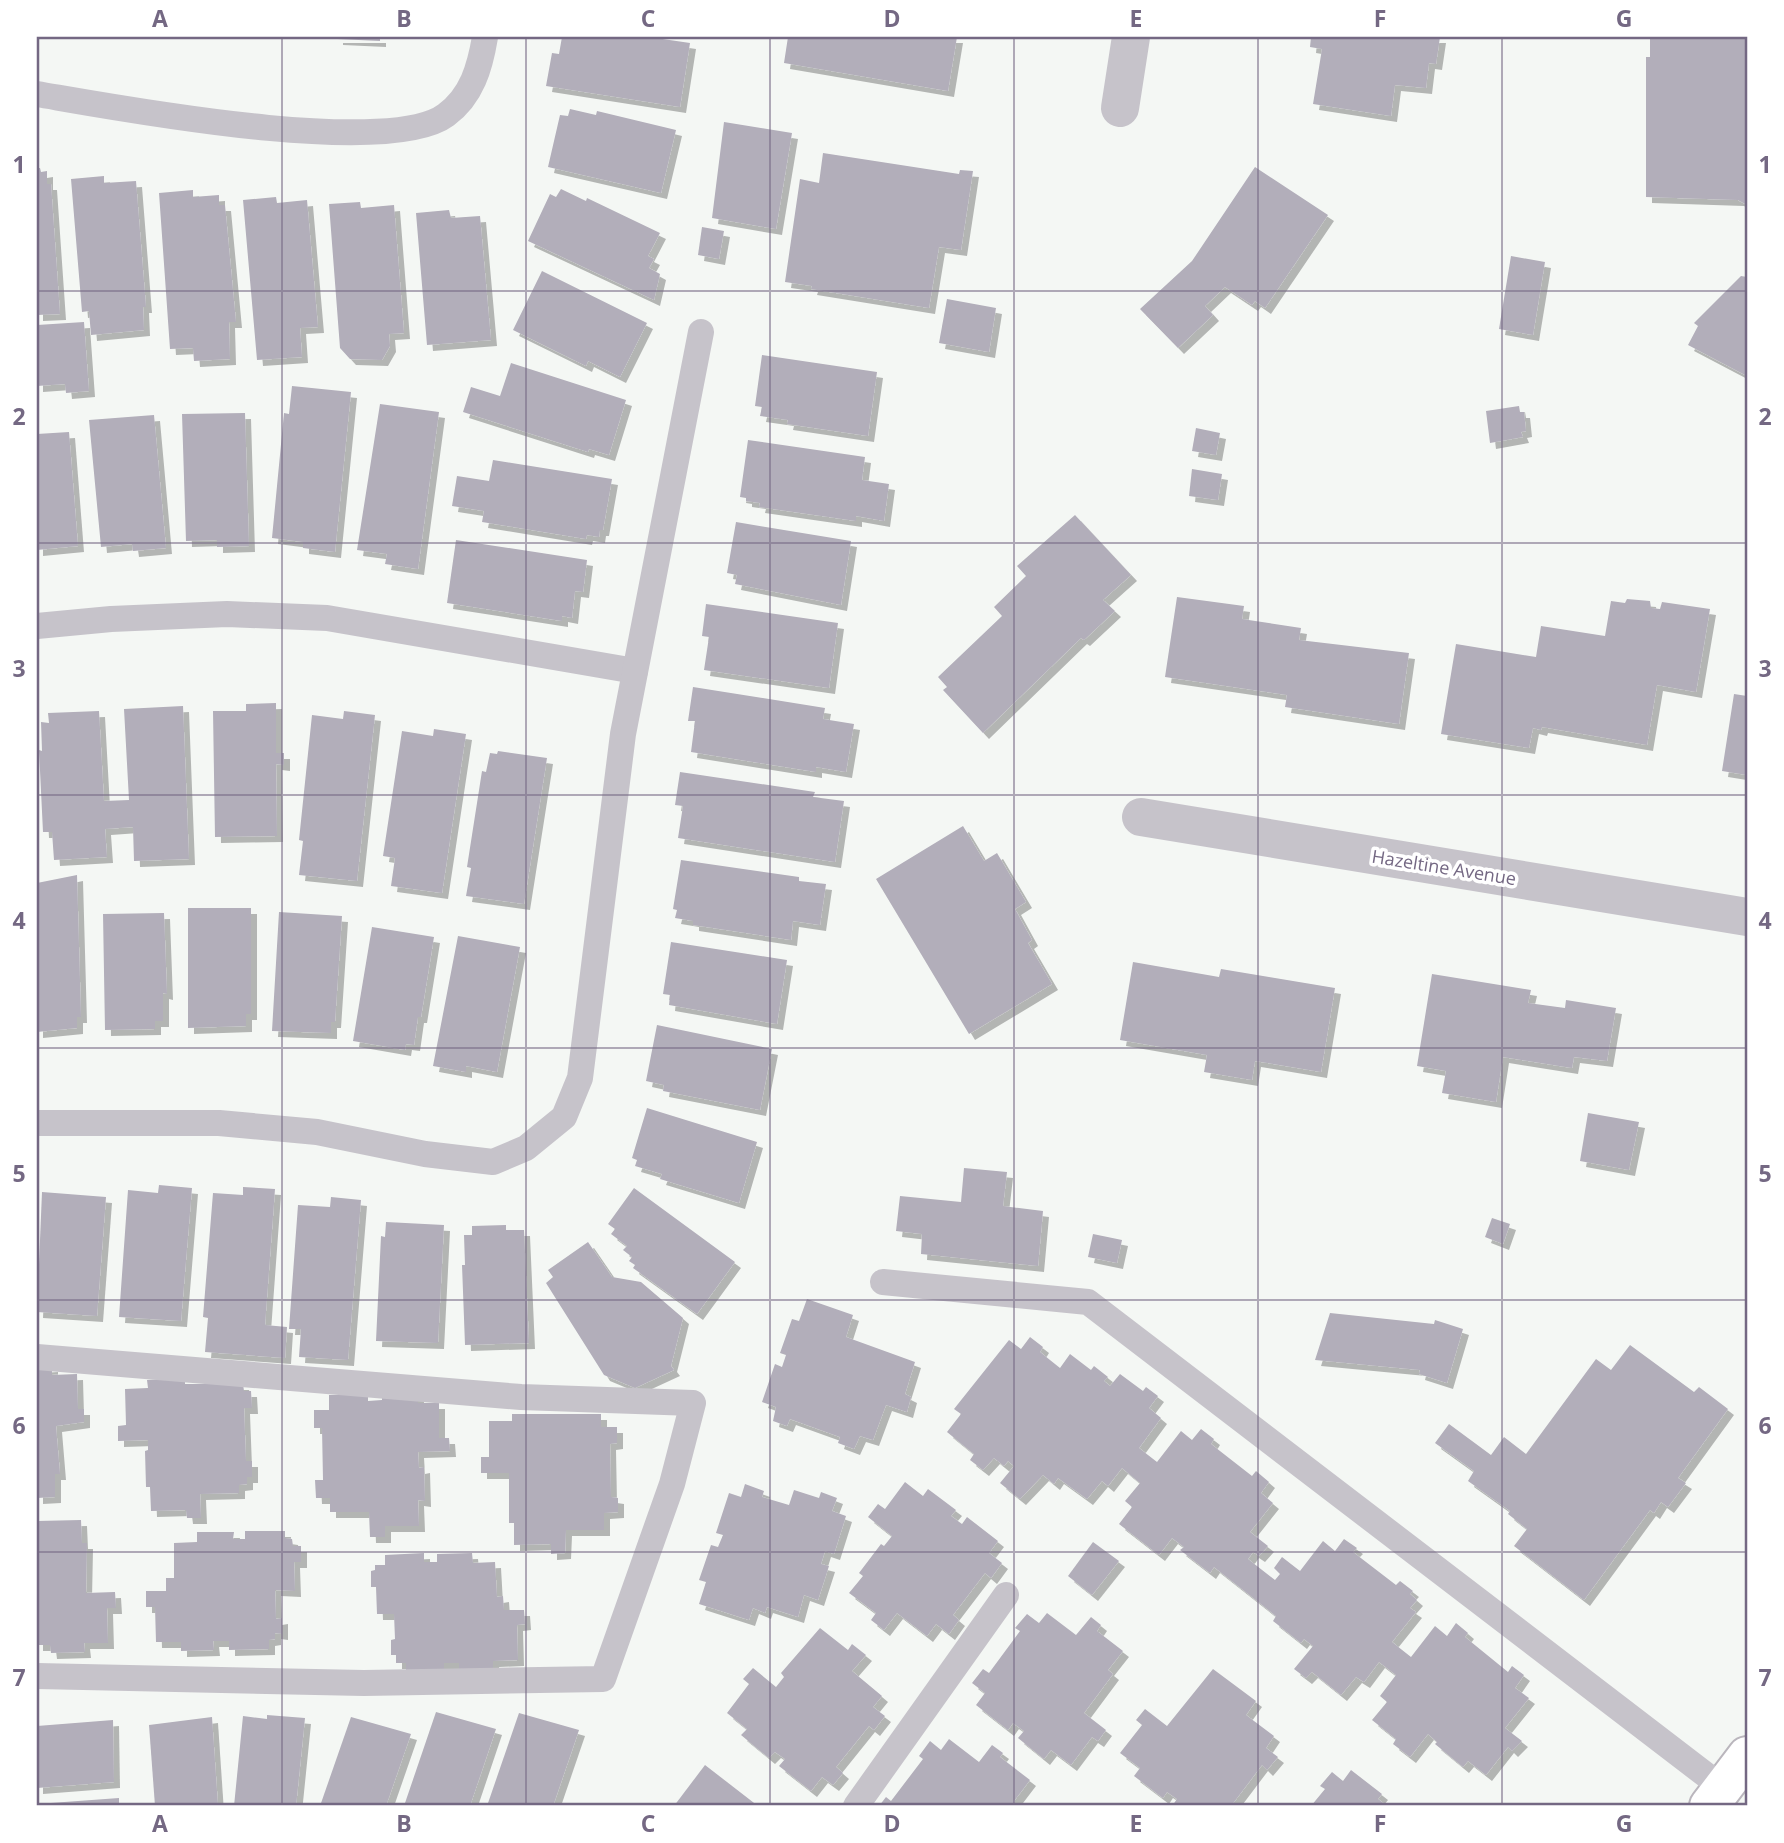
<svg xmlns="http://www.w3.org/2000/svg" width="1784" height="1843" font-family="'Open Sans',sans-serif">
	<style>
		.building { fill: #b2aeba; filter: url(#shadow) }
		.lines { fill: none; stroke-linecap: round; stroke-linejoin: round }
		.primary-casing { stroke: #bab6bd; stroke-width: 42 }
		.lane { stroke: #c6c3ca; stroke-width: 26 }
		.street { stroke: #c6c3ca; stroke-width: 38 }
		.primary { stroke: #fff; stroke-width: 38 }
		.grid { fill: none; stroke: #746883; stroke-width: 2; stroke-opacity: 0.55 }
		.labels { text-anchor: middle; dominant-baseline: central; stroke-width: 7; stroke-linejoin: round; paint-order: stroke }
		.street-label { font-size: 18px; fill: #746883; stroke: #fff }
		.neatline { fill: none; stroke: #746883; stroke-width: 2.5 }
		.grid-label { font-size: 23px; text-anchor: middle; font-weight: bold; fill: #746883 }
	</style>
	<defs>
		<filter id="shadow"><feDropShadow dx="6" dy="6" stdDeviation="0" flood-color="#0004"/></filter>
	</defs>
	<rect width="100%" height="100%" fill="#f4f7f4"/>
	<g class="building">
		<path d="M337,37H380V41L337,39Z"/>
		<path d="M562,37H649L690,43L680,107L546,86L552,53L559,54Z"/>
		<path d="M788,37H957L948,91L784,63Z"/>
		<path d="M1311,37H1440L1436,64L1429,63L1426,88L1395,85L1391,116L1313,104L1322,49L1310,47Z"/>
		<path d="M1650,37H1747V205L1738,200L1646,197V57H1650Z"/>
		<path d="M570,109L596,115L597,111L676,130L661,193L548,167L560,115L568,116Z"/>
		<path d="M724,122L792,133L776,229L712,218Z"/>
		<path d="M823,153L959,174L960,170L973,171L961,250L939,247L929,308L811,289L812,286L785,282L800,179L819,183Z"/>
		<path d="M1255,167L1328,215L1265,308L1255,301L1252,305L1225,287L1205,306L1213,315L1178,348L1140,309L1192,261Z"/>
		<path d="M37,168H40L41,172L47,171V184H51L60,314L37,315Z"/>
		<path d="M104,176V183L136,181L146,307H143L144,330L91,335L89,311L82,312L71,179Z"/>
		<path d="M561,189L586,201L587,198L660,233L648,256L654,259L649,268L660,274L654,300L528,241L550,194L556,197Z"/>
		<path d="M193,190V197L219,195V205H225L236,322H229L230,359L194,361L193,348L170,349L159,193Z"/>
		<path d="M276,197L277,203L307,200L318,327L300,328L302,357L257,360L243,200Z"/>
		<path d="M360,202L361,208L394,205L404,333L389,334L390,346L382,360L350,359L340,348L329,204Z"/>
		<path d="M449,210L451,218L480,216L491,340L427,345L416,213Z"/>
		<path d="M702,227L724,231L719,259L698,255Z"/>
		<path d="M1511,256L1545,262L1533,335L1499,329Z"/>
		<path d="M542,271L647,323L620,377L588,361L586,366L513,330Z"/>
		<path d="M1741,276L1747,277V376L1688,345L1698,326L1694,323Z"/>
		<path d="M947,299L996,308L989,352L939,343Z"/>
		<path d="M84,322L89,391L66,393L65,384L37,386V325Z"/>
		<path d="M762,355L877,372L868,436L787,424L788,420L760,416L762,407L755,406Z"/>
		<path d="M511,363L626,400L609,455L589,449L588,452L463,412L471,387L500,396Z"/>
		<path d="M292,386L351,392L335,552L303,548V542L272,538L284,413L289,414Z"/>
		<path d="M380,404L439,412L418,569L385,564L387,554L357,550Z"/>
		<path d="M1519,406L1520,412H1524L1526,431L1521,432L1523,437L1490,443L1486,411Z"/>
		<path d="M245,413L249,546L217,547V540L186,541L182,414Z"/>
		<path d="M154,415L166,548L133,551L132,544L101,547L89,420Z"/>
		<path d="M1196,428L1220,433L1216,455L1192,451Z"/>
		<path d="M69,432L78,546L37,550V434Z"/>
		<path d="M748,440L865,457L862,480L889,484L884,521L856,516V521L759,507L760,503L746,501V498L740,497Z"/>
		<path d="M493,460L612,479L603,530H600L599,537L587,535L586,539L482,522L484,511L452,506L457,476L489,481Z"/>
		<path d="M1192,469L1222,474L1218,500L1189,496Z"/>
		<path d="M1075,515L1131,575L1103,600L1115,611L1084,640L1081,638L983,733L943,690L947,687L938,677L1002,616L994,607L1026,576L1017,566Z"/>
		<path d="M736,522L851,541L841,605L735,584L737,575L727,573Z"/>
		<path d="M456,540L587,560L583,592L575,591L572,618L562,616V621L447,603Z"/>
		<path d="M1177,597L1244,606L1242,619L1301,628L1299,640L1409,653L1399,724L1285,707L1287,695L1165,677Z"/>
		<path d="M1627,599L1650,601L1651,608L1660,609L1662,602L1710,609L1696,692L1657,685L1647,745L1542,727L1541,730L1533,728L1529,748L1441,734L1456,644L1536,657L1541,626L1605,636L1611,601L1625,603Z"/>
		<path d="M706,604L838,623L829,688L704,670L709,637L702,636Z"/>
		<path d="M693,687L825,708L823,719L854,724L846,772L816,767V772L691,752L695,721H688Z"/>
		<path d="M1734,694L1747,696V775L1722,771Z"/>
		<path d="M276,703V753H284V765L276,764L277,836L215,837L213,711H246V704Z"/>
		<path d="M183,706L189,859L134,861L133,827L105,829L107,857L54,860L52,832H43L39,750L42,751L41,722L49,723L48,713L99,711L104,801L129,800L124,709Z"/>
		<path d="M344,711L375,715L357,881L299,875L303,841L299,840L312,715L343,719Z"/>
		<path d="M434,729L466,734L442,893L391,886L395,858L383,856L402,731L433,736Z"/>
		<path d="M498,751L547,758L524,904L466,896L471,868L467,867L482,771L486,772L490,753L497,754Z"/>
		<path d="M680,772L815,792L813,797L844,801L835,862L678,838L683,806L675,805Z"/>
		<path d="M963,826L984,861L997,853L1026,902L1015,909L1032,940L1028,943L1052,984L969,1034L876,879Z"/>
		<path d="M681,860L799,877V881L826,884L820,925L793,921L791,940L693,925V921L675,918L677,910L673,909Z"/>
		<path d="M77,875L81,1017H77V1028L37,1032V883Z"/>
		<path d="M188,908H251V1014H246V1026L188,1028Z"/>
		<path d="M279,912L342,916L335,1022H331V1033L272,1031Z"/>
		<path d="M164,913L167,994L163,993V1021H155V1029L105,1030L103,914Z"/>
		<path d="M372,927L434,937L421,1017H418L414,1045L406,1044L405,1050L353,1041Z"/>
		<path d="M458,936L520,947L497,1072L466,1066V1072L433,1066Z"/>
		<path d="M671,942L787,960L777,1024L669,1005L670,995L663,994Z"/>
		<path d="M1133,962L1219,977L1221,969L1335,988L1321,1072L1255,1061L1252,1080L1204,1072L1207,1055L1120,1040Z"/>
		<path d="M1432,974L1531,990L1528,1003L1565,1008L1566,1000L1616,1008L1607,1061L1574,1057L1572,1068L1503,1057L1496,1102L1442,1093L1446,1071L1417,1066Z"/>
		<path d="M657,1025L772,1049L760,1110L663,1091L664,1085L646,1081Z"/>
		<path d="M647,1108L757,1142L739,1203L660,1179L662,1174L635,1166L637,1160L632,1158Z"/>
		<path d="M1588,1113L1639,1122L1629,1170L1580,1161Z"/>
		<path d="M964,1168L1007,1172L1003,1206L1043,1211L1038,1266L921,1254L922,1234L896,1231L900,1196L961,1202Z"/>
		<path d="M159,1185L192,1188L181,1321L119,1317L128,1190L158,1193Z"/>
		<path d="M243,1187L275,1189L265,1325L287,1327L285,1358L205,1352L208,1318L203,1317L213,1193L243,1195Z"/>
		<path d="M634,1188L735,1262L697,1314L633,1268L635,1265L629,1261L632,1257L623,1250L627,1246L611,1234L615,1229L608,1224Z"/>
		<path d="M42,1192L106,1197L97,1316L37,1312Z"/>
		<path d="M331,1197L361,1200L348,1360L299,1357L301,1329H289L298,1205L330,1207Z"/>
		<path d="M1492,1218L1510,1224L1503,1244L1485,1237Z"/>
		<path d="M386,1222L444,1225L438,1343L376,1341L381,1236L385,1237Z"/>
		<path d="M506,1225V1230H524L529,1343L465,1345L462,1265H465L464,1235H472V1226Z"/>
		<path d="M1093,1234L1122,1240L1117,1263L1088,1257Z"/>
		<path d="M588,1242L612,1277L641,1282L683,1318L671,1366L674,1370L635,1388L604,1375L546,1283L553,1277L548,1270Z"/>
		<path d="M807,1299L853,1315L846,1337L915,1362L905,1394L911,1397L907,1412L886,1405L873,1440L860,1436L854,1449L838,1443L840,1437L790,1419L787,1426L773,1421L776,1407L762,1402L775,1364L782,1367L786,1355L780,1353L792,1319L799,1321Z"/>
		<path d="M1330,1313L1434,1324L1435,1320L1463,1329L1447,1383L1419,1374L1420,1370L1315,1360Z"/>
		<path d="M1030,1337L1043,1347L1040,1352L1060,1368L1070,1354L1091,1370L1094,1366L1108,1377L1104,1381L1110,1386L1120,1374L1143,1391L1146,1387L1158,1396L1149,1408L1161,1418L1139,1448L1157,1462L1181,1431L1192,1440L1201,1429L1214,1439L1211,1444L1252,1476L1256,1471L1269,1482L1261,1493L1273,1503L1250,1532L1268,1546L1259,1556L1253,1552L1248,1559L1275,1580L1280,1574L1274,1568L1282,1557L1300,1571L1323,1541L1335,1551L1344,1539L1357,1548L1353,1552L1396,1585L1400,1581L1413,1591L1410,1594L1417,1600L1410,1608L1416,1612L1392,1642L1411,1657L1435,1626L1447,1636L1456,1623L1468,1633L1465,1637L1508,1672L1512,1666L1524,1675L1515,1688L1529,1698L1505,1728L1522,1741L1512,1751L1508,1747L1486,1775L1468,1761L1463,1767L1435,1744L1437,1742L1428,1734L1410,1757L1393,1744L1396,1739L1372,1720L1387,1702L1380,1696L1396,1675L1379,1662L1364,1682L1356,1677L1341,1695L1312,1672L1306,1678L1294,1669L1313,1646L1304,1639L1301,1643L1273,1621L1276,1616L1214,1567L1210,1573L1180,1550L1184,1547L1172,1538L1159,1555L1119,1524L1132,1507L1125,1501L1140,1483L1122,1468L1108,1486L1102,1481L1087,1499L1058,1478L1054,1484L1043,1475L1020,1499L1000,1483L1014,1466L1008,1461L1004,1466L994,1458L983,1470L970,1460L974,1454L947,1432L961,1414L954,1409L1009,1340L1021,1349Z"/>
		<path d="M1630,1345L1694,1392L1699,1387L1728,1409L1678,1478L1686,1483L1668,1507L1661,1502L1654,1513L1650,1510L1584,1600L1514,1546L1527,1529L1508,1514L1510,1511L1468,1481L1474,1471L1435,1443L1449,1424L1491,1455L1504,1437L1526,1454L1596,1359L1611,1370Z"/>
		<path d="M52,1366V1375L77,1374L78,1409H84V1422L56,1426L60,1474H55V1497L37,1498V1367Z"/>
		<path d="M185,1378V1384H243L244,1391H251L252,1408H244L246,1461H252V1477H247V1484L239,1485V1493L200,1494L201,1518H187L186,1510L151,1511L150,1487H146L145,1451L148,1450V1440L118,1441V1426L126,1425L125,1389L148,1388L147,1380Z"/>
		<path d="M418,1392V1403H439V1438H449L450,1451L418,1452L419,1468L424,1467L425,1501L418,1500L419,1526H385V1537H370L369,1512H330V1498H316L315,1480H323L322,1428H314V1410H329V1395H368V1401L382,1400V1393Z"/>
		<path d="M512,1414H601V1427H617V1443L610,1444L611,1497L618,1498V1512L604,1513V1530H566L565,1553L551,1554V1544L514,1545V1523H509V1473H481V1457H489V1421H512Z"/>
		<path d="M905,1482L923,1496L928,1489L956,1510L951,1516L962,1524L967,1517L998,1541L989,1553L1002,1563L991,1578L985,1573L953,1615L959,1620L949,1634L936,1624L927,1636L897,1613L884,1630L871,1620L876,1613L849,1593L863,1576L859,1573L881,1544L884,1546L892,1536L868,1517L878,1504L885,1509Z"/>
		<path d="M745,1484L764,1491L762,1497L789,1505L794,1490L819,1498L821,1492L837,1498L832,1511L846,1516L834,1554L825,1551L821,1564L829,1566L818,1600L804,1595L798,1617L767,1607L765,1613L753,1608L749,1620L699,1604L706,1582L699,1580L711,1545L718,1547L723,1535L716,1533L729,1493L741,1497Z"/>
		<path d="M81,1520L82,1543H87L86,1593L115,1592L116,1608H107L108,1643H84L85,1652L51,1653L50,1645H37V1521Z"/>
		<path d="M245,1531H285V1538L292,1539L293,1546H301V1562H294L295,1591L275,1590L276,1619L282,1618V1634L275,1633V1639L269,1640V1649L229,1650V1641H213L214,1650L181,1651V1642H156L155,1607H146V1591H166V1578H174V1543L197,1542V1532H234L233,1539H245Z"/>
		<path d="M1093,1542L1119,1561L1092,1595L1068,1576Z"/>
		<path d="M424,1553V1562H437V1554L472,1553L473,1563L495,1562L497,1597L503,1596L504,1610H524L525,1624L517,1625L518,1660L493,1661V1669L459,1671V1663H444V1671L406,1672V1663H396V1655H391V1640L395,1639L394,1614H377L376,1587H371V1571L375,1570V1565H385V1555Z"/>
		<path d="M1047,1613L1076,1635L1091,1617L1101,1625L1097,1631L1123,1651L1108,1670L1113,1674L1084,1713L1106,1730L1098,1741L1092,1737L1071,1765L1051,1750L1044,1759L1018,1738L1024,1731L1013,1723L1008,1730L976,1705L985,1693L972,1683L983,1669L989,1673L1020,1631L1015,1628L1027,1614L1039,1623Z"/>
		<path d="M820,1628L848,1650L852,1644L866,1655L852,1671L882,1696L873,1707L885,1716L874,1730L869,1726L836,1767L843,1773L833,1785L822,1777L811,1791L779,1766L785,1759L775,1752L769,1758L741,1735L747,1729L727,1713L749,1684L743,1679L753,1668L776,1687L784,1677L781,1673Z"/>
		<path d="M1213,1669L1256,1701L1246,1715L1274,1736L1266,1748L1278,1757L1267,1770L1262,1765L1231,1806H1172L1177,1799L1167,1792L1163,1798L1134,1776L1140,1768L1120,1753L1142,1725L1136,1720L1145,1709L1167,1726Z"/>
		<path d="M436,1712L496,1729L470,1806H404Z"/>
		<path d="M519,1713L579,1730L553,1806H487Z"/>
		<path d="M267,1715L305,1718L296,1806H234L243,1716L267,1719Z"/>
		<path d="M212,1717L218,1806H155L149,1725Z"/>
		<path d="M351,1717L411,1734L386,1806H320Z"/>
		<path d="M113,1720L114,1782L37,1788V1726Z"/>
		<path d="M949,1739L979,1762L992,1745L1003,1753L1000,1757L1030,1780L1014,1801L1016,1806H879L886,1797L891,1801L923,1759L919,1756L930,1741L941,1750Z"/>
		<path d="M705,1765L758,1806H674Z"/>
		<path d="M1351,1770L1382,1794L1378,1799L1387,1806H1311L1325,1789L1320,1786L1332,1772L1343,1781Z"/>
		<path d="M119,1798V1806H37V1804Z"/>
	</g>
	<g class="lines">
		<defs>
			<path id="primary" d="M1709,1806L1747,1756"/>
		</defs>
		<use href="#primary" class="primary-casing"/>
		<g class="lane">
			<path d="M37,94C114,107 388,159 446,115C472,96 480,67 485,37"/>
			<path d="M37,626L111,619L227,614L327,618L635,671"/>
			<path d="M37,1123H219L317,1132L425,1154L493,1162L526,1148L564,1117L580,1078L623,734L701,332"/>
			<path d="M883,1282L1088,1302L1723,1788"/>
			<path d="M37,1357L521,1397L693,1403L672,1484L603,1679L364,1683L37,1676"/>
			<path d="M856,1806L1006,1595"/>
		</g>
		<g class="street">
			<path d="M1120,108L1131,37"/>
			<path d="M1141,817L1747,917"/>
		</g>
		<use href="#primary" class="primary"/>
	</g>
	<path class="grid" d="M282,37V1806M526,37V1806M770,37V1806M1014,37V1806M1258,37V1806M1502,37V1806M37,291H1747M37,543H1747M37,795H1747M37,1048H1747M37,1300H1747M37,1552H1747"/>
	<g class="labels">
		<g class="street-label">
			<text transform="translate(1444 867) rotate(9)">Hazeltine Avenue</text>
		</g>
	</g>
	<rect width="1784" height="1843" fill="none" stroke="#ffffff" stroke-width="77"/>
	<rect x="38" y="38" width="1708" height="1766" class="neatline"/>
	<g class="grid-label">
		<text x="160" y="27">A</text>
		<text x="404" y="27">B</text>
		<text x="648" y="27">C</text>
		<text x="892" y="27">D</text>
		<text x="1136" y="27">E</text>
		<text x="1380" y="27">F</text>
		<text x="1624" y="27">G</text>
		<text x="19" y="173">1</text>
		<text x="1765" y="173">1</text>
		<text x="19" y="425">2</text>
		<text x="1765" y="425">2</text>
		<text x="19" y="677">3</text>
		<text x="1765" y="677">3</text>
		<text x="19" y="929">4</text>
		<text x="1765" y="929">4</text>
		<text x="19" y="1182">5</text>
		<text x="1765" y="1182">5</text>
		<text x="19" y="1434">6</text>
		<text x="1765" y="1434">6</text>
		<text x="19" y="1686">7</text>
		<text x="1765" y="1686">7</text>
		<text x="160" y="1832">A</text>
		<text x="404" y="1832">B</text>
		<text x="648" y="1832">C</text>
		<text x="892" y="1832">D</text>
		<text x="1136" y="1832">E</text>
		<text x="1380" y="1832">F</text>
		<text x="1624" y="1832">G</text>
	</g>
</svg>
